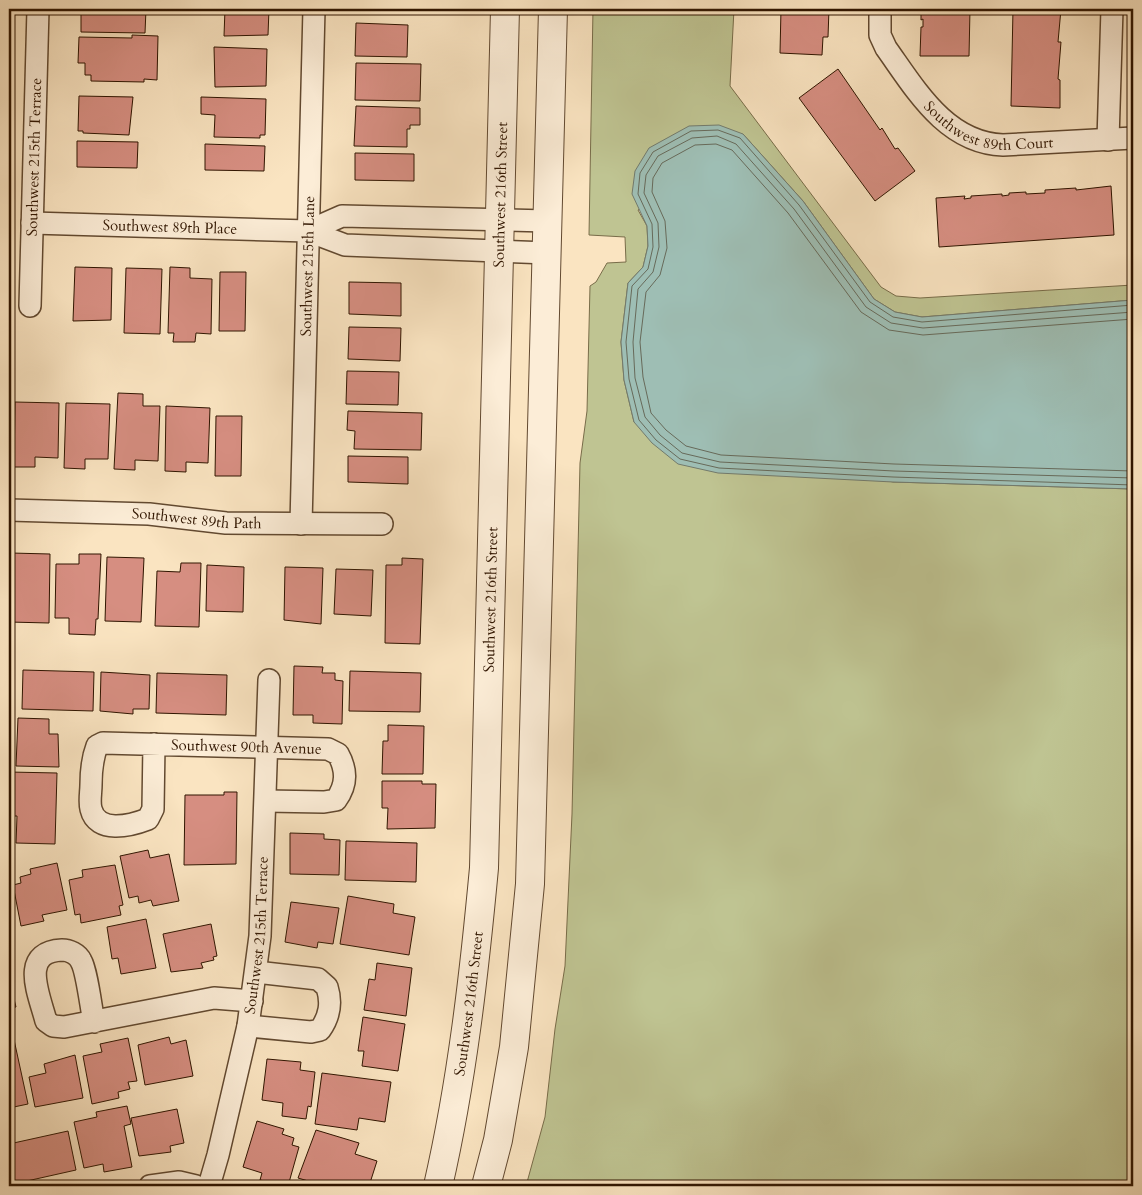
<svg xmlns="http://www.w3.org/2000/svg" width="1142" height="1195" font-family="Cardo,serif">
	<style>
		.green { fill: #bfc492; stroke: #786c49 }
		.water { fill: #9ebeb4; stroke: #727a6c }
		.lines { fill: none; stroke-linecap: round; stroke-linejoin: round }
		.shore { stroke: #676a5a; stroke-width: 1 }
		.building { fill: #d68e81; stroke: #301500 }
		.minor-casing { stroke: #624930; stroke-width: 24 }
		.tertiary-casing { stroke: #624930; stroke-width: 30 }
		.minor { stroke: #fcedd7; stroke-width: 21 }
		.tertiary { stroke: #fcedd7; stroke-width: 28 }
		.labels { text-anchor: middle; dominant-baseline: central; stroke-width: 5; stroke-linejoin: round; paint-order: stroke }
		.street-label { font-size: 15px; fill: #301500; stroke: #fcedd7 }
	</style>
	<rect width="100%" height="100%" fill="#fae4c1"/>
	<filter id="stains"><feTurbulence type="fractalNoise" baseFrequency=".004" numOctaves="4"/><feColorMatrix values="0 0 0 0 .2 0 0 0 0 .09 0 0 0 0 .02 0 0 0 .5 -.17"/></filter>
	<radialGradient id="worn" r=".72"><stop offset=".6" stop-color="#630" stop-opacity="0"/><stop offset="1" stop-color="#630" stop-opacity=".3"/></radialGradient>
	<path class="green" d="M593,9H734L730,86L881,287L896,296L920,298L1133,285V300L922,317L895,312L874,299L803,201L743,134L638,210L647,226L648,246L643,267L628,283L621,342L624,380L634,422L893,482L1133,489V1186H526L545,1117L555,1029L565,966L572,814L580,463L587,411L590,286L596,282L607,263L626,262L625,237L589,235Z"/>
	<path class="water" d="M719,125L743,134L803,201L874,299L895,312L922,317L1133,300V489L893,482L718,473L678,464L652,443L634,422L624,380L621,342L628,283L643,267L648,246L647,226L632,194L635,171L649,148L689,126Z"/>
	<g class="lines">
		<g class="shore">
			<path d="M1133,305L922,322L893,317L870,302L799,205L740,138L718,130L691,131L653,152L640,173L638,194L652,224L653,247L648,269L632,286L626,342L629,379L639,420L656,440L680,459L719,468L893,477L1133,485"/>
			<path d="M1133,312L923,328L891,323L866,307L794,209L736,144L717,136L692,138L658,156L646,175L644,193L658,223L659,247L653,272L638,289L633,342L635,378L645,417L660,435L682,453L720,462L894,471L1133,478"/>
			<path d="M1133,319L923,335L889,330L861,312L788,213L732,150L716,144L695,145L662,163L653,178L652,192L665,221L667,248L660,275L646,292L640,342L643,377L651,413L666,430L686,446L721,455L894,464L1133,471"/>
		</g>
	</g>
	<g class="building">
		<path d="M81,9H146L145,33L81,32Z"/>
		<path d="M225,9H269L268,35L224,36Z"/>
		<path d="M358,9H410V13L358,11Z"/>
		<path d="M781,9H829L828,37H823L822,55L780,53Z"/>
		<path d="M921,9H970L969,56H920L921,27H923V19L921,20Z"/>
		<path d="M1013,9H1061L1058,42H1061L1058,79L1060,80V108L1011,106Z"/>
		<path d="M356,23L408,25L407,57L355,56Z"/>
		<path d="M132,35L158,36L157,80L144,79V82L91,81V75H85V63H78L79,37L132,38Z"/>
		<path d="M214,47L267,49L266,86L215,87Z"/>
		<path d="M356,63L421,64L420,101L355,100Z"/>
		<path d="M838,69L880,130L882,128L895,149L898,148L915,171L875,201L799,98Z"/>
		<path d="M79,96L133,97L129,135L83,133V131H78Z"/>
		<path d="M201,97L266,99L265,135H260V138L214,137L215,115L201,114Z"/>
		<path d="M356,106L420,108V125H410V129H407V147L354,146Z"/>
		<path d="M77,141L138,142L137,168L77,167Z"/>
		<path d="M205,144L265,146L264,171L205,170Z"/>
		<path d="M355,153L414,154V181L355,180Z"/>
		<path d="M1111,186L1114,235L939,247L936,198L965,196L964,199L971,198V196L1002,194V196L1009,195V193L1026,192V194L1045,193V190L1076,188V190Z"/>
		<path d="M75,267L112,268L111,320L73,321Z"/>
		<path d="M170,267L190,268V278L212,279L211,334L196,333L195,342H173L174,333H168Z"/>
		<path d="M126,268L162,269L160,334L124,333Z"/>
		<path d="M220,272H246L245,331H219Z"/>
		<path d="M349,282L401,283V316L349,314Z"/>
		<path d="M349,327L401,328L400,361L348,359Z"/>
		<path d="M347,371L399,372L398,405L346,404Z"/>
		<path d="M118,393L143,394V406H160L158,461L135,460V470L114,469Z"/>
		<path d="M15,402L59,403L58,458L35,457V467H14Z"/>
		<path d="M66,403L110,404L108,459H85V469L64,468Z"/>
		<path d="M166,406L210,408L208,463L186,462V472L165,471Z"/>
		<path d="M348,411L422,413L421,450L354,449L355,431L347,430Z"/>
		<path d="M216,416H242L241,476H215Z"/>
		<path d="M348,456L408,457V484L348,482Z"/>
		<path d="M11,553L50,554L49,623L9,622V562H11Z"/>
		<path d="M79,554H101L98,619H96L95,635L69,634V618H55L56,564H79Z"/>
		<path d="M107,557L144,558L141,622L105,621Z"/>
		<path d="M402,558L423,559L420,644L385,643L386,565H402Z"/>
		<path d="M181,563H201L199,627L155,626L157,571L180,572Z"/>
		<path d="M207,565L244,567L243,612L206,611Z"/>
		<path d="M285,567L323,568L321,624L284,620Z"/>
		<path d="M336,569L373,570L371,616L334,614Z"/>
		<path d="M294,666L323,667L322,673H335V680L343,681L342,724L313,723V715H293Z"/>
		<path d="M23,670L94,672L93,711L22,709Z"/>
		<path d="M350,671L421,673L420,712L349,711Z"/>
		<path d="M101,672L150,675L149,709H133V714L100,711Z"/>
		<path d="M157,673L227,675L226,715L156,713Z"/>
		<path d="M18,718L49,719V734H58L59,767L16,766Z"/>
		<path d="M388,725L424,726L423,774H382L383,741H388Z"/>
		<path d="M9,772L57,773L55,844L16,843L17,816H9Z"/>
		<path d="M382,781H422V784H436L435,828L387,829L388,808H382Z"/>
		<path d="M224,792H237L236,864L184,865L185,795H224Z"/>
		<path d="M290,833L324,834V839L340,840L339,875L290,874Z"/>
		<path d="M346,841L417,843L416,882L345,880Z"/>
		<path d="M148,850L150,858L169,854L179,901L153,906L151,900L139,903L138,896L129,898L120,856Z"/>
		<path d="M57,863L67,910L42,915L44,921L21,926L13,885L21,883L20,877L31,874L30,869Z"/>
		<path d="M115,865L123,905L119,906L121,915L81,923L80,914L75,915L69,880L83,877L82,870Z"/>
		<path d="M348,896L394,904L393,913L415,917L409,955L340,944Z"/>
		<path d="M291,902L339,908L333,944L318,942L317,948L285,942Z"/>
		<path d="M146,919L156,968L121,974L118,958L112,959L107,927Z"/>
		<path d="M211,924L217,956L213,957L214,960L201,963L203,968L171,972L163,934Z"/>
		<path d="M377,963L412,968L406,1016L364,1010L369,979L375,980Z"/>
		<path d="M9,979L16,1007L9,1008Z"/>
		<path d="M363,1017L405,1024L398,1071L362,1066L364,1051H358Z"/>
		<path d="M13,1035L28,1104L9,1108V1036Z"/>
		<path d="M169,1037L171,1044L186,1040L193,1076L145,1085L138,1045Z"/>
		<path d="M128,1038L137,1081L128,1082L130,1089L118,1092L119,1098L92,1104L83,1056L102,1052L100,1044Z"/>
		<path d="M75,1055L83,1098L35,1107L29,1077L46,1073L44,1064Z"/>
		<path d="M267,1059L301,1062L300,1070L315,1072L311,1107L308,1106L306,1119L282,1116L283,1103L262,1100Z"/>
		<path d="M322,1073L391,1082L385,1122L359,1118L357,1130L315,1124Z"/>
		<path d="M127,1106L131,1124L124,1126L132,1167L104,1172L103,1164L84,1168L74,1122L97,1117L96,1112Z"/>
		<path d="M177,1109L184,1143L170,1146L171,1152L139,1156L131,1118Z"/>
		<path d="M257,1121L284,1129L282,1134L294,1138L292,1145L299,1147L288,1186L260,1180L262,1173L243,1167Z"/>
		<path d="M316,1130L359,1143L355,1154L377,1161L369,1186H325L298,1178Z"/>
		<path d="M68,1131L76,1170L9,1185V1144Z"/>
	</g>
	<g class="lines">
		<defs>
			<g id="minor">
				<path id="s1" d="M880,9V35L886,48C916,90 946,143 1003,145L1133,138"/>
				<path d="M1108,140L1112,9"/>
				<path id="s2" d="M32,223L308,231L345,245L547,253"/>
				<path d="M308,231L342,216L547,221"/>
				<path id="s3" d="M30,306L38,9"/>
				<path id="s4" d="M9,510L149,514L226,523L382,524"/>
				<path id="s5" d="M301,524L314,9"/>
				<path id="s6" d="M154,744L153,809L148,819C130,826 97,834 91,809C89,802 91,792 91,785C91,771 92,759 97,746L103,743L328,749L338,754C347,770 347,785 336,800L324,802L266,801"/>
				<path d="M94,1022C91,1008 87,971 81,961C78,954 69,950 62,950C19,952 39,994 46,1021L53,1026L64,1027L214,998L252,1001"/>
				<path d="M248,1026L311,1032L320,1030C330,1016 332,1003 327,987L318,979L256,972"/>
				<path d="M150,1186L179,1182L196,1186"/>
				<path id="s7" d="M209,1186L218,1155L248,1026L260,936L269,680"/>
			</g>
			<g id="tertiary">
				<path id="s8" d="M438,1186C462,1081 474,975 484,868L505,9"/>
				<path d="M486,1186L498,1140L514,1047L530,884L553,9"/>
			</g>
		</defs>
		<use href="#minor" class="minor-casing"/>
		<use href="#tertiary" class="tertiary-casing"/>
		<use href="#minor" class="minor"/>
		<use href="#tertiary" class="tertiary"/>
	</g>
	<g class="labels">
		<g class="street-label">
			<text stroke="none"><textPath href="#s1" startOffset="179">Southwest 89th Court</textPath></text>
			<text stroke="none"><textPath href="#s3" startOffset="149">Southwest 215th Terrace</textPath></text>
			<text stroke="none"><textPath href="#s8" startOffset="995">Southwest 216th Street</textPath></text>
			<text stroke="none"><textPath href="#s2" startOffset="138">Southwest 89th Place</textPath></text>
			<text stroke="none"><textPath href="#s5" startOffset="258">Southwest 215th Lane</textPath></text>
			<text stroke="none"><textPath href="#s4" startOffset="188">Southwest 89th Path</textPath></text>
			<text stroke="none"><textPath href="#s8" startOffset="590">Southwest 216th Street</textPath></text>
			<text stroke="none"><textPath href="#s6" startOffset="356">Southwest 90th Avenue</textPath></text>
			<text stroke="none"><textPath href="#s7" startOffset="256">Southwest 215th Terrace</textPath></text>
			<text stroke="none"><textPath href="#s8" startOffset="185">Southwest 216th Street</textPath></text>
		</g>
	</g>
	<rect width="1142" height="1195" fill="none" stroke="#fae4c1" stroke-width="30"/>
	<rect x="10" y="10" width="1122" height="1175" fill="none" stroke="#301500" stroke-width="2.5"/>
	<rect x="15" y="15" width="1112" height="1165" fill="none" stroke="#301500"/>
	<rect width="100%" height="100%" filter="url(#stains)"/>
	<rect width="100%" height="100%" fill="url(#worn)"/>
</svg>
